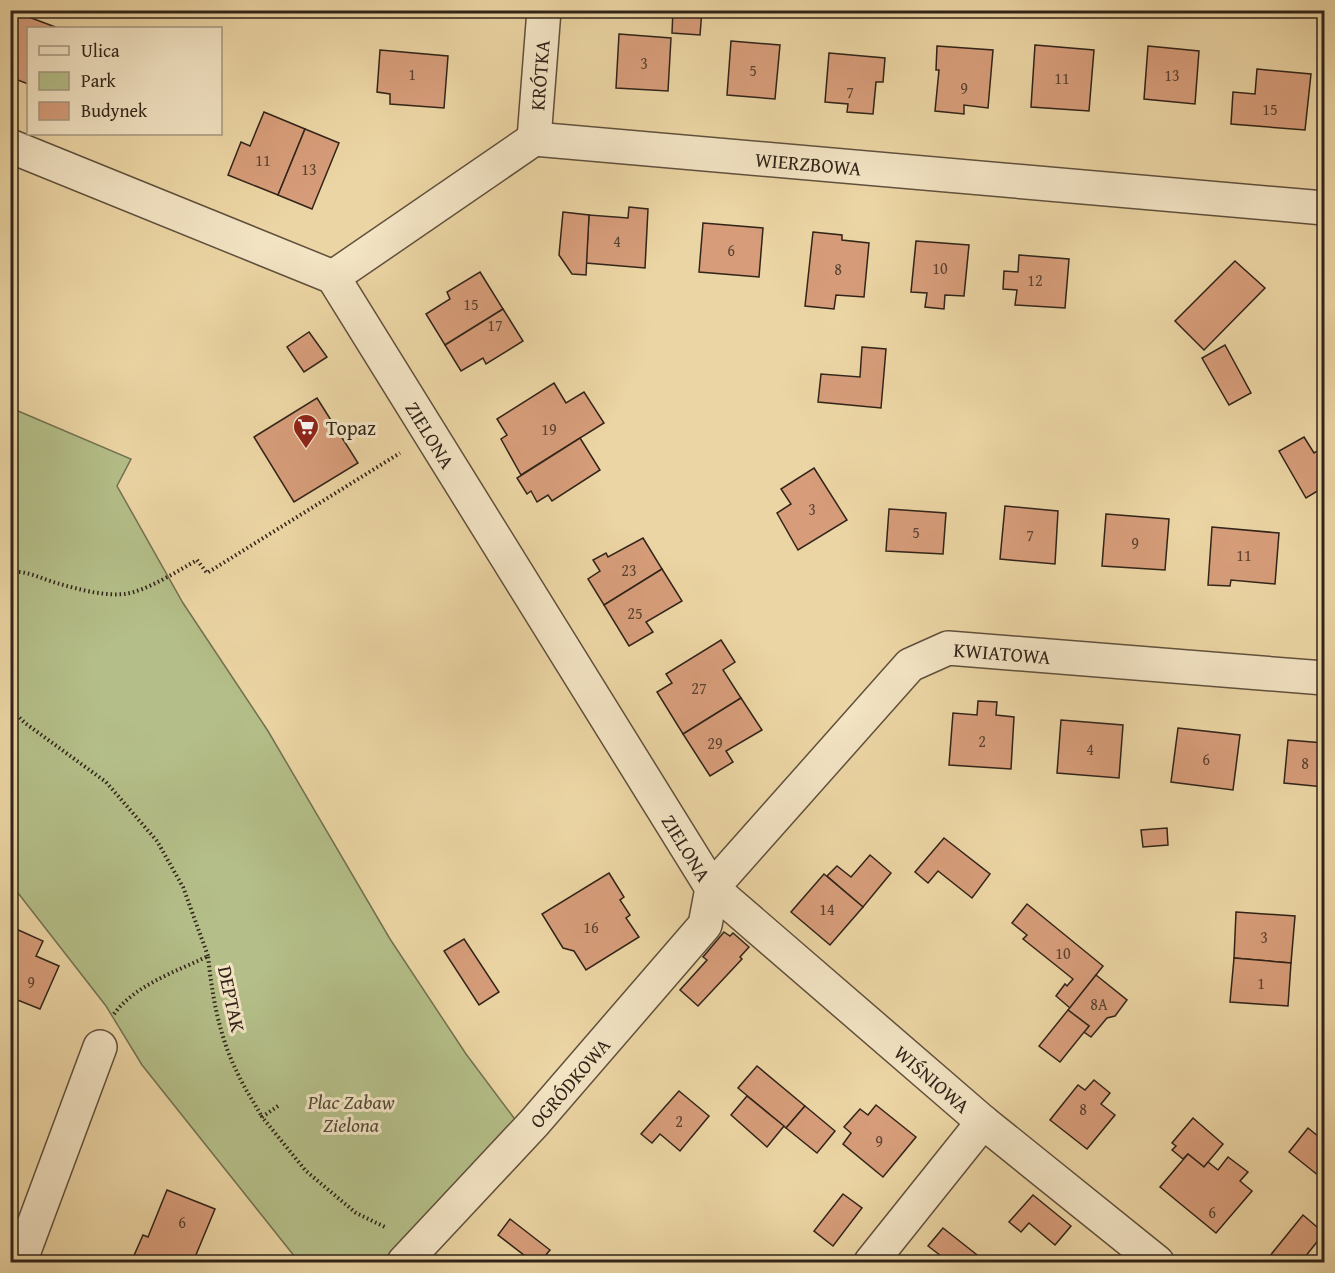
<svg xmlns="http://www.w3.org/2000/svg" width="1335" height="1273" font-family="'Gentium Book Plus',serif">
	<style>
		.green { fill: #b4be88; stroke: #727150; stroke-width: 1.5 }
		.building { fill: #d79d7a; stroke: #312419; stroke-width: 1.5 }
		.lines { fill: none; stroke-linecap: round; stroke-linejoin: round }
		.minor-casing { stroke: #60503c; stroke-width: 36 }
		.path { stroke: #312419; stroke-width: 4; stroke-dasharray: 1.5 3; stroke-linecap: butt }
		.minor { stroke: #f3e4c4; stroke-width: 33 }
		.labels { text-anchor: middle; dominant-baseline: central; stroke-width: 6; stroke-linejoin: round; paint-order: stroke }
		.number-label { font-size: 16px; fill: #5a4231 }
		.street-label { font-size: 20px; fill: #312419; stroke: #f3e4c4 }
		.poi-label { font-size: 20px; fill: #312419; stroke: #f3e4c4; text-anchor: start }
		.park-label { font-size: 20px; font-style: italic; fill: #524a35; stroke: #f3e4c4 }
	</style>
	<rect width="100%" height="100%" fill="#ecd5a4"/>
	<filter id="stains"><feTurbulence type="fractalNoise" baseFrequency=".00333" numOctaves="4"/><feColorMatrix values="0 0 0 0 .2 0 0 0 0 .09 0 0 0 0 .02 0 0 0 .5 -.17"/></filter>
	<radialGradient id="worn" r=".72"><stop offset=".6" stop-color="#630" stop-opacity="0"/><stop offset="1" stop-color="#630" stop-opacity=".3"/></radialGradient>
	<path class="green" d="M11,408L131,459L117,486L183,603L268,731L390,939L466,1054L517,1122L485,1151L382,1262H299L142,1065L106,1006L11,884V807L16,790L10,780Z"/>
	<g class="building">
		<path d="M10,10L58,28H28V84L10,77Z"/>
		<path d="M673,10H702L700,35L672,33Z"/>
		<path d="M619,34L671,38L668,91L616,88Z"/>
		<path d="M731,41L780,45L775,99L727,95Z"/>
		<path d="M1035,45L1094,50L1089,111L1031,107Z"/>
		<path d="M937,46L993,50L988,108L964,105V114L935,111L939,70H936Z"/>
		<path d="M1148,46L1199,51L1195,104L1144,99Z"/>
		<path d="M380,50L448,56L444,108L390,104V94L377,92Z"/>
		<path d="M829,53L885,58L883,82H876L873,114L847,112L848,104L825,102Z"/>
		<path d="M1257,69L1311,74L1305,130L1231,124L1233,92L1255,94Z"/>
		<path d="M264,112L305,129L278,195L228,175L241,142L250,146Z"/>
		<path d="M305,129L339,143L312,209L278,195Z"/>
		<path d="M629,207L648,209L645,268L586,263L589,215L628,218Z"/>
		<path d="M563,212L589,215L586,275L572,274L559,255Z"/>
		<path d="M703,223L763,228L759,277L699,272Z"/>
		<path d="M813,232L842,235V240L869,243L864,297L836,295L834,309L805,306Z"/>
		<path d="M916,241L969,245L964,296L945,295L944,309L925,307L927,293L911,292Z"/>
		<path d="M1019,255L1069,259L1065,308L1015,305L1017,290L1003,289L1004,271L1018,272Z"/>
		<path d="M1235,261L1265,288L1204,350L1175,321Z"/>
		<path d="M480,272L503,309L445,345L426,314L450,299L447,292Z"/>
		<path d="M503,309L523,341L486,364L483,358L461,371L445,345Z"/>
		<path d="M309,332L327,357L304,372L287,347Z"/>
		<path d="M1225,345L1251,393L1229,405L1202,358Z"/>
		<path d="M862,347L886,349L881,408L818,402L821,374L860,377Z"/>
		<path d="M554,383L566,403L584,392L604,423L521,475L501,439L507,435L497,419Z"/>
		<path d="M317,398L358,463L294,502L254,437Z"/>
		<path d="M1304,437L1314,453L1324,447V487L1306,498L1279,451Z"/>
		<path d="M580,438L600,470L552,501L548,495L537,502L531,491L527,494L517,478Z"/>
		<path d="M814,468L847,520L798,550L777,513L791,504L781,489Z"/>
		<path d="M1005,506L1058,511L1055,564L1000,559Z"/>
		<path d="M889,509L946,513L943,554L886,551Z"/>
		<path d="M1106,514L1169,519L1165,570L1102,566Z"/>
		<path d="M1212,527L1279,533L1275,584L1231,580L1230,586L1208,585Z"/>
		<path d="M643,538L662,569L604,605L588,579L600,571L593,560L606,553L608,557Z"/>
		<path d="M662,569L682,601L646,622L653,632L629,646L604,605Z"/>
		<path d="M721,640L735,662L723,670L741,698L683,734L657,692L672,683L666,674Z"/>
		<path d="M741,698L762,730L726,751L733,762L710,776L683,734Z"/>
		<path d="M978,701L997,702L996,715L1014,717L1011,769L949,765L953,713L977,715Z"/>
		<path d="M1061,720L1123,725L1119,778L1057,773Z"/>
		<path d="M1178,728L1240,735L1233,790L1171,782Z"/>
		<path d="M1288,740L1324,743V787L1284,783Z"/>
		<path d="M1167,828L1168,845L1143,847L1141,830Z"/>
		<path d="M944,838L990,874L972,898L938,871L928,883L915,872Z"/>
		<path d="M870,855L891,873L863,907L827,876L837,866L851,877Z"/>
		<path d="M609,873L624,897L620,900L630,915L626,918L639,937L586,970L574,951L563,948L542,914Z"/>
		<path d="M824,874L863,907L830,945L791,912Z"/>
		<path d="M1027,904L1103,966L1070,1008L1056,996L1065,984L1067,986L1073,979L1023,939L1027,935L1012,923Z"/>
		<path d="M1236,912L1295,916L1291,963L1234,958Z"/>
		<path d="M14,928L43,941L36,956L59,966L40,1009L10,997V935Z"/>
		<path d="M724,932L730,936L733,933L749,947L740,957L742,959L698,1006L680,990L707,960L703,957Z"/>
		<path d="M464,939L499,992L479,1005L444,951Z"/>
		<path d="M1234,958L1291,963L1288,1006L1230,1002Z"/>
		<path d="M1096,975L1127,1000L1115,1016L1107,1018L1091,1037L1084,1032L1089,1026L1068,1010Z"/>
		<path d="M1068,1010L1089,1026L1060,1062L1039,1046Z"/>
		<path d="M757,1066L805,1106L786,1128L738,1088Z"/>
		<path d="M1094,1080L1110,1093L1101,1104L1115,1115L1087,1149L1050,1120L1078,1085L1085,1090Z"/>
		<path d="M679,1091L709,1116L680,1151L660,1134L652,1143L641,1134Z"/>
		<path d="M747,1096L784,1126L767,1147L731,1115Z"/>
		<path d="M876,1105L916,1137L883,1177L843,1144L851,1133L844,1127L860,1109L868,1115Z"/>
		<path d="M805,1106L835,1131L817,1153L786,1128Z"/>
		<path d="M1193,1118L1223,1144L1204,1167L1188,1154L1183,1159L1172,1150L1176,1146L1172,1143Z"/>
		<path d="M1308,1128L1324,1141V1180L1289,1152Z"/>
		<path d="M1188,1154L1204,1167L1208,1162L1218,1170L1228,1157L1248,1172L1240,1181L1252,1191L1216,1233L1160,1187Z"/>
		<path d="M167,1190L215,1209L193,1262H139L132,1260L143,1235L148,1237Z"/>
		<path d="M843,1194L862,1208L833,1246L814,1231Z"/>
		<path d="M1033,1195L1071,1226L1055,1245L1029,1223L1021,1232L1009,1222Z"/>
		<path d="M1303,1215L1324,1233L1301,1262H1265Z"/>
		<path d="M510,1219L550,1250L540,1262H533L498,1235Z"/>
		<path d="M943,1228L986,1262H949L928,1246Z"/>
	</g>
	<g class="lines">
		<defs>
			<g id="minor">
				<path id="s1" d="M534,139L544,10"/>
				<path id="s2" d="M10,146L333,277L712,888L983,1122L1157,1262"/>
				<path id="s3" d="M333,277L534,139L1324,208"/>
				<path id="s4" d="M712,888L910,665L948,648L1324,678"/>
				<path d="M20,1262L100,1047"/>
				<path id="s5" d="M404,1262L534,1123L705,925L712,888"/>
				<path d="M871,1262L983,1122"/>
			</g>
		</defs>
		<use href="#minor" class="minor-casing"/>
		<g class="path">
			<path d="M10,572C27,570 44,580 60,584C81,590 103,596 125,594C146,591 178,571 197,560L207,573L400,453"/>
			<path d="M10,708L25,723L106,782L157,841L183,887L208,956"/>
			<path d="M114,1014C136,984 176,972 208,956C212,995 219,1036 237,1072C244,1088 254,1102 262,1117"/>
			<path d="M278,1106L262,1117L306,1171L356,1213L385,1227"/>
		</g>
		<use href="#minor" class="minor"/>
	</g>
	<defs>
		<symbol id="supermarket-pin" viewBox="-11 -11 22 30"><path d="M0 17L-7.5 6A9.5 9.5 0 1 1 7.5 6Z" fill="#8f2418" stroke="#f3e4c4"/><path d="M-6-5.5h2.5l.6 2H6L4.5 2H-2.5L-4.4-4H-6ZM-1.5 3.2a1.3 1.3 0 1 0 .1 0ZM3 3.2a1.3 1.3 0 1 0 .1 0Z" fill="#fff"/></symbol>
	</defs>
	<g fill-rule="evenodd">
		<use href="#supermarket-pin" x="291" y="412" width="30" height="40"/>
	</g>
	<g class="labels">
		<g class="number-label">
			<text x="644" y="63">3</text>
			<text x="753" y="70">5</text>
			<text x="412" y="74">1</text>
			<text x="1172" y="75">13</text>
			<text x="1062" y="78">11</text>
			<text x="964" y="88">9</text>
			<text x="850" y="92">7</text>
			<text x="1270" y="109">15</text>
			<text x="263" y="160">11</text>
			<text x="309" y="169">13</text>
			<text x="617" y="241">4</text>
			<text x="731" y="250">6</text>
			<text x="940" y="268">10</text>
			<text x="838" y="269">8</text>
			<text x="1035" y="280">12</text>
			<text x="471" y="304">15</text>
			<text x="495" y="325">17</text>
			<text x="549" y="429">19</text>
			<text x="812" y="509">3</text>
			<text x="916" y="532">5</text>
			<text x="1030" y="535">7</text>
			<text x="1135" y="543">9</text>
			<text x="1244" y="555">11</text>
			<text x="629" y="570">23</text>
			<text x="635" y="613">25</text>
			<text x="699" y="688">27</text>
			<text x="982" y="741">2</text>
			<text x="715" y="743">29</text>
			<text x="1090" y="749">4</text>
			<text x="1206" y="759">6</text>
			<text x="1305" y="763">8</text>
			<text x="827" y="909">14</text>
			<text x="591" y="927">16</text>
			<text x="1264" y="937">3</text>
			<text x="1063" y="953">10</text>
			<text x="31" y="982">9</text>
			<text x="1261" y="983">1</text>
			<text x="1099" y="1004">8A</text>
			<text x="1083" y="1109">8</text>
			<text x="679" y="1121">2</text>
			<text x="879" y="1141">9</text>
			<text x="1212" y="1212">6</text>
			<text x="182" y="1222">6</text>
		</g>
		<g class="street-label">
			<text stroke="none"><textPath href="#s1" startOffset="64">KRÓTKA</textPath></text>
			<text stroke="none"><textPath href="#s3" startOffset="519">WIERZBOWA</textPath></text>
			<text stroke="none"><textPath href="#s2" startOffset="534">ZIELONA</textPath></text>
			<text stroke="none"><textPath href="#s4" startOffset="394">KWIATOWA</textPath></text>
			<text stroke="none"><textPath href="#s2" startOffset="1020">ZIELONA</textPath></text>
			<text transform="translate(232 999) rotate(78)">DEPTAK</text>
			<text stroke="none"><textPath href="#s2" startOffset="1359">WIŚNIOWA</textPath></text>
			<text stroke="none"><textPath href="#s5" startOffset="244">OGRÓDKOWA</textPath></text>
		</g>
		<g class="poi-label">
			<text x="326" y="427">Topaz</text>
		</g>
		<g class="park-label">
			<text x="351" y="1101">Plac Zabaw<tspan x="351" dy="23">Zielona</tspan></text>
		</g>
	</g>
	<rect width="1335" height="1273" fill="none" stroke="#ecd5a4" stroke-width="36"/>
	<rect x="12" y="12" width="1311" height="1249" fill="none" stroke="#312419" stroke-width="3"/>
	<rect x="18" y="18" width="1299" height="1237" fill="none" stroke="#312419" stroke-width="1.5"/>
	<rect x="27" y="27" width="195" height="108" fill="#f3e4c4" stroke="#a59780" stroke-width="1.5"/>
	<rect x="39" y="46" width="30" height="9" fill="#f3e4c4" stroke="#a59780" stroke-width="1.5"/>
	<text x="81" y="57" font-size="18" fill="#312419">Ulica</text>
	<rect x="39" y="72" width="30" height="18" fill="#b4be88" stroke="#a59780" stroke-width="1.5"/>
	<text x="81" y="87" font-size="18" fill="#312419">Park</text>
	<rect x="39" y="102" width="30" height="18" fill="#d79d7a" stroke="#a59780" stroke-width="1.5"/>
	<text x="81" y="117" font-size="18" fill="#312419">Budynek</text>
	<rect width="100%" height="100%" filter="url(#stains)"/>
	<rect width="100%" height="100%" fill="url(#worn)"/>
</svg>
